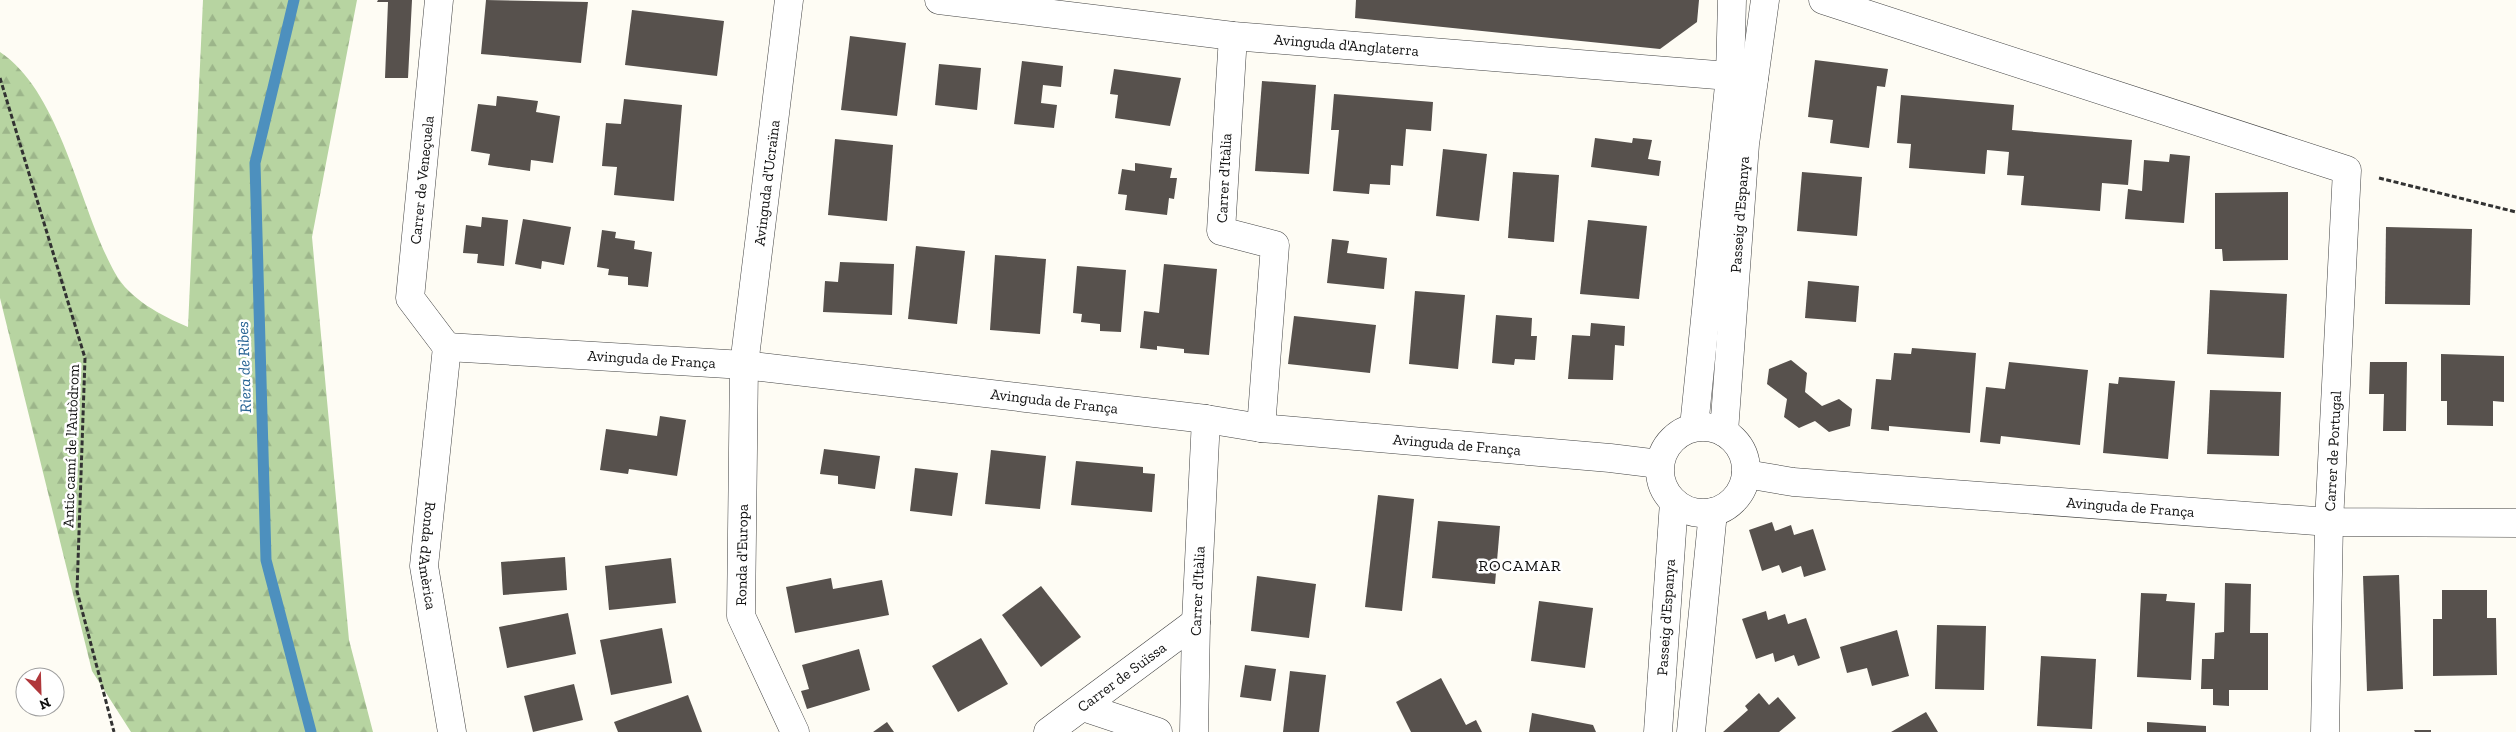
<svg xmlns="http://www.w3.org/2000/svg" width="2516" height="732" font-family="'Zilla Slab',serif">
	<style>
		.forest { fill: url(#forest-firs) }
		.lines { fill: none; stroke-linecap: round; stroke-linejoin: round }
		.stream { stroke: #4d90be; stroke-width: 11 }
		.building { fill: #57514d }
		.street-casing { stroke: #434343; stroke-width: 29 }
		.path { stroke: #323232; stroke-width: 3; stroke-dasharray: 5 2.5; stroke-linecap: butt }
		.street { stroke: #fff; stroke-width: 28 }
		.labels { text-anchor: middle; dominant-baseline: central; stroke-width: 5; stroke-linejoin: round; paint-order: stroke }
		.street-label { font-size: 15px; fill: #101010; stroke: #fff }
		.water-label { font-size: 16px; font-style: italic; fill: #276394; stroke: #fff }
		.neighbourhood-label { font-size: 16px; letter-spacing: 1px; fill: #101010; stroke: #fff }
	</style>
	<defs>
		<pattern id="forest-firs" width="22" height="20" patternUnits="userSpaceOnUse" patternTransform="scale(1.25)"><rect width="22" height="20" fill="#b7d4a1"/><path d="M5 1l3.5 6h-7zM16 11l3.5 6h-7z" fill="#9cb58a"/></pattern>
	</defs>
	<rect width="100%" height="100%" fill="#fefcf4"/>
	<path class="forest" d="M203,0H357L312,237L349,640L373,732H131L92,671L0,298V52C62,93 80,211 115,273C129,299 162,316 188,327Z"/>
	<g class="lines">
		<path class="stream" d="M294,0L255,163L266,560L311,732"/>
	</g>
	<g class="building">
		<path d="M378,0H412L408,78H385L388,2H377Z"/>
		<path d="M486,0L588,2L581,63L481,54Z"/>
		<path d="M1356,0H1699L1697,22L1660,49L1355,18Z"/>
		<path d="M632,10L724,21L717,76L625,65Z"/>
		<path d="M850,36L906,43L897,116L841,110Z"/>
		<path d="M1815,60L1888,69L1885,87L1877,86L1869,148L1830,143L1833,120L1808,117Z"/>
		<path d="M1022,61L1063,66L1061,87L1043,85L1041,103L1057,105L1054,128L1014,124Z"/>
		<path d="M939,64L981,68L977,110L935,105Z"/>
		<path d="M1114,69L1181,78L1170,126L1115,118L1118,95L1110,94Z"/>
		<path d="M1262,81L1316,85L1309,174L1255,171Z"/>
		<path d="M1334,94L1433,102L1431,131L1406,129L1403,166L1391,165L1390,185L1370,184L1369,194L1333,191L1339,130H1331Z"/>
		<path d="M1901,95L2014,105L2012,130L2132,140L2128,185L2102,183L2100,211L2021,205L2024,176L2007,175L2009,152L1987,150L1985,174L1909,168L1911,144L1897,143Z"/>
		<path d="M497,96L538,101L536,112L560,116L553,163L531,160L530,171L488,165L490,154L471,151L478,104L496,106Z"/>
		<path d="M624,99L682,105L674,201L614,195L617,167L602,166L606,123L621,124Z"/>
		<path d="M1595,138L1632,143L1633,138L1652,140L1648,159L1661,161L1659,176L1591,167Z"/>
		<path d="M835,139L893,145L887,221L828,215Z"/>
		<path d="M1443,149L1487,154L1479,221L1436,216Z"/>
		<path d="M2170,154L2190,156L2184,223L2125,219L2128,189L2142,191L2144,160L2169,162Z"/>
		<path d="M1135,163L1172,168L1170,178H1177L1174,199L1169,198L1167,215L1125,210L1127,195L1118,194L1122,169L1135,171Z"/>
		<path d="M1513,172L1559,175L1554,242L1508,238Z"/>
		<path d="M1802,172L1862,177L1857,236L1797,231Z"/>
		<path d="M2288,192V260L2223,261L2222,249H2215V193Z"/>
		<path d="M482,217L508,220L504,266L477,263L478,254L463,253L466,225L481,227Z"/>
		<path d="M523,219L571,227L564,265L542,261L541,269L515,264Z"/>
		<path d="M1588,220L1647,226L1639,299L1580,294Z"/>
		<path d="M2386,227L2472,229L2470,305L2385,304Z"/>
		<path d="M602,230L616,232L615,238L635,241L634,249L652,252L648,287L628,285V277L608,275L609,269L597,267Z"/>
		<path d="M1332,239L1349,241L1347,253L1387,258L1384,289L1327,283Z"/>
		<path d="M916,246L965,251L957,324L908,319Z"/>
		<path d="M995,255L1046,259L1040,334L990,330Z"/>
		<path d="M840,262L894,264L892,315L823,312L825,281L838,282Z"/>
		<path d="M1164,264L1217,269L1209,355L1184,353V349L1157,346V350L1140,348L1144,311L1159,313Z"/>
		<path d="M1077,266L1126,270L1121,332L1100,331V324L1081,322L1082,314L1073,313Z"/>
		<path d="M1808,281L1859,286L1856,322L1805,318Z"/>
		<path d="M2210,290L2287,294L2284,358L2207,354Z"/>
		<path d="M1415,291L1465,295L1458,369L1409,364Z"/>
		<path d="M1496,315L1532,318L1531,336H1537L1535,360L1515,359L1514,365L1492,363Z"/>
		<path d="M1294,316L1376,325L1370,373L1288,364Z"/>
		<path d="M1591,323L1625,326L1624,346L1615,345L1613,380L1568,379L1572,335L1590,336Z"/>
		<path d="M1912,348L1976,353L1970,433L1889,426V431L1871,429L1876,379L1891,380L1894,353L1911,354Z"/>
		<path d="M2441,354L2504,356V402L2493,401V426L2447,425V401H2441Z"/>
		<path d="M1791,360L1807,373L1805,392L1822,406L1839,399L1852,409L1850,426L1829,432L1815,421L1799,428L1784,417L1787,399L1767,384L1769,369Z"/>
		<path d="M2009,362L2088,370L2080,445L2001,436L2000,444L1980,442L1986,387L2005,389Z"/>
		<path d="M2370,362H2407L2406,431H2383L2384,394H2369Z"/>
		<path d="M2119,377L2175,381L2168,459L2103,453L2109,383L2118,384Z"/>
		<path d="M2210,390L2281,392L2279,456L2207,454Z"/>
		<path d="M660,416L686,420L677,476L629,469L628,474L600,470L606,429L657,436Z"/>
		<path d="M824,449L880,456L875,489L838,484V476L820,474Z"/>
		<path d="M991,450L1046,456L1040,509L985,504Z"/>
		<path d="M1076,461L1143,467V473L1155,474L1152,512L1071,505Z"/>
		<path d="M915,468L958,473L952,516L910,511Z"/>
		<path d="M1378,495L1414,499L1402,611L1365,607Z"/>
		<path d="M1438,521L1500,526L1495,584L1432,578Z"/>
		<path d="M1772,522L1775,531L1791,525L1794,535L1813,529L1826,570L1804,577L1801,566L1782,573L1779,565L1762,571L1749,530Z"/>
		<path d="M565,557L567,590L503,595L501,562Z"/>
		<path d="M671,558L676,603L609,610L605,566Z"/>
		<path d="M2399,575L2403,689L2367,691L2363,576Z"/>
		<path d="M1257,576L1316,584L1309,638L1251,631Z"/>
		<path d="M831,578L833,589L882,580L889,615L795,633L786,587Z"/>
		<path d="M2225,583L2251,584L2250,633H2268V690H2229V706L2213,705V689H2201L2202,659H2214L2215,633L2224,632Z"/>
		<path d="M1041,586L1081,637L1041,667L1002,615Z"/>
		<path d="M2442,590H2487V618H2496L2497,675L2433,676V619H2442Z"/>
		<path d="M2141,593L2167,594L2166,601L2195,603L2191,680L2137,677Z"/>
		<path d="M1539,601L1593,608L1585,668L1531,661Z"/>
		<path d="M1766,611L1768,620L1785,614L1788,624L1806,618L1820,658L1798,666L1794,655L1775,662L1773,653L1756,659L1742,619Z"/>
		<path d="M568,613L576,654L507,668L499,627Z"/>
		<path d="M1937,625L1986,626L1984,690L1935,689Z"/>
		<path d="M662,628L672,683L611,695L600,640Z"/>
		<path d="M1897,630L1909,676L1872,686L1867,668L1847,673L1840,647Z"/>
		<path d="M981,638L1008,684L958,712L932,666Z"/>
		<path d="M859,649L870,690L807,709L801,691L809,689L802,665Z"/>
		<path d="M2041,656L2096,659L2092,729L2037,726Z"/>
		<path d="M1245,665L1276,669L1271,701L1240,697Z"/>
		<path d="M1290,671L1326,675L1319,732H1283Z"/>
		<path d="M1441,678L1466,725L1476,720L1482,732H1411L1396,702Z"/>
		<path d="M574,684L583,720L533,732L524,696Z"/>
		<path d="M1759,693L1769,705L1778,697L1796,718L1779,732H1723L1748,710L1745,706Z"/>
		<path d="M688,695L702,732H618L614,722Z"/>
		<path d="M1926,712L1938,732H1891Z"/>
		<path d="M1532,713L1593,725L1596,732H1529Z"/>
		<path d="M887,722L894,732H873Z"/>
		<path d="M2147,722L2206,726V732H2147Z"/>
		<path d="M2414,730H2431V732H2415Z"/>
	</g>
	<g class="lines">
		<defs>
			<g id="street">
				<path d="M439,0L410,298L447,347"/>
				<path d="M789,0L744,365L741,616L795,732"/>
				<path id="s1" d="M939,0L1233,36L1754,78"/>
				<path d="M1823,0L2347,170L2329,522L2325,732"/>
				<path d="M1233,36L1221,231L1275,245L1261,428"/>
				<path id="s2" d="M447,347L744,365L1206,419L1261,428L1610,458L1659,464"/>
				<path id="s3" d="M447,347L424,566L452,732"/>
				<path d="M1694,427L1730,76L1732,0"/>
				<circle cx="1703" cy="470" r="43"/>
				<path id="s4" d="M1724,432L1745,144L1765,0"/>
				<path id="s5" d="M1746,474L1793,482L2329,522L2516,523"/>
				<path d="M1083,707L1158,732"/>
				<path id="s6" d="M1048,732L1196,622"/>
				<path id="s7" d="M1194,732L1196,622L1206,419"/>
				<path id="s8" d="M1658,732L1674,502"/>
				<path d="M1691,732L1713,512"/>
			</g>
		</defs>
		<use href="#street" class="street-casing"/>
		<g class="path">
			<path d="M0,78L85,358L77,591L114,732"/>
			<path d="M2379,178L2516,212"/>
		</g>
		<use href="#street" class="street"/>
	</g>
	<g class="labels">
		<g class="street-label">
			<text stroke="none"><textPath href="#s1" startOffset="410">Avinguda d'Anglaterra</textPath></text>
			<text transform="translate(1224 178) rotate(-87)">Carrer d'Itàlia</text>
			<text transform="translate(422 180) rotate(-84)">Carrer de Veneçuela</text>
			<text transform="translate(767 183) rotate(-83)">Avinguda d'Ucraïna</text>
			<text stroke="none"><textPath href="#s4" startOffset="218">Passeig d'Espanya</textPath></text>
			<text stroke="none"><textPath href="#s2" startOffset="205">Avinguda de França</textPath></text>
			<text stroke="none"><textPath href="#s2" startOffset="610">Avinguda de França</textPath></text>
			<text stroke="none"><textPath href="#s2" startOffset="1015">Avinguda de França</textPath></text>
			<text transform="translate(71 446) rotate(-88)">Antic camí de l'Autòdrom</text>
			<text transform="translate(2333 451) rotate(-87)">Carrer de Portugal</text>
			<text stroke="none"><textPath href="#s5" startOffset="386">Avinguda de França</textPath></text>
			<text stroke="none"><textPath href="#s3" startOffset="210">Ronda d'Amèrica</textPath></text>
			<text transform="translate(742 555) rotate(-89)">Ronda d'Europa</text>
			<text stroke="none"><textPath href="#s7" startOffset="141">Carrer d'Itàlia</textPath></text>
			<text stroke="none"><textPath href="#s8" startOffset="115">Passeig d'Espanya</textPath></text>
			<text stroke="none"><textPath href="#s6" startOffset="92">Carrer de Suïssa</textPath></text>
		</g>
		<g class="water-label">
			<text transform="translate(244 367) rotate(-92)">Riera de Ribes</text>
		</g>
		<g class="neighbourhood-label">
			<text x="1520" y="565">ROCAMAR</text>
		</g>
	</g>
	<g transform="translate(40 692) rotate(157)"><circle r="24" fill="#ffffff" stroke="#9f9f9f"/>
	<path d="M0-4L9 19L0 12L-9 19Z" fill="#b0373b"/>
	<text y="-8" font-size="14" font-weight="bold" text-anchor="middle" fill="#101010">N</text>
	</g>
</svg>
